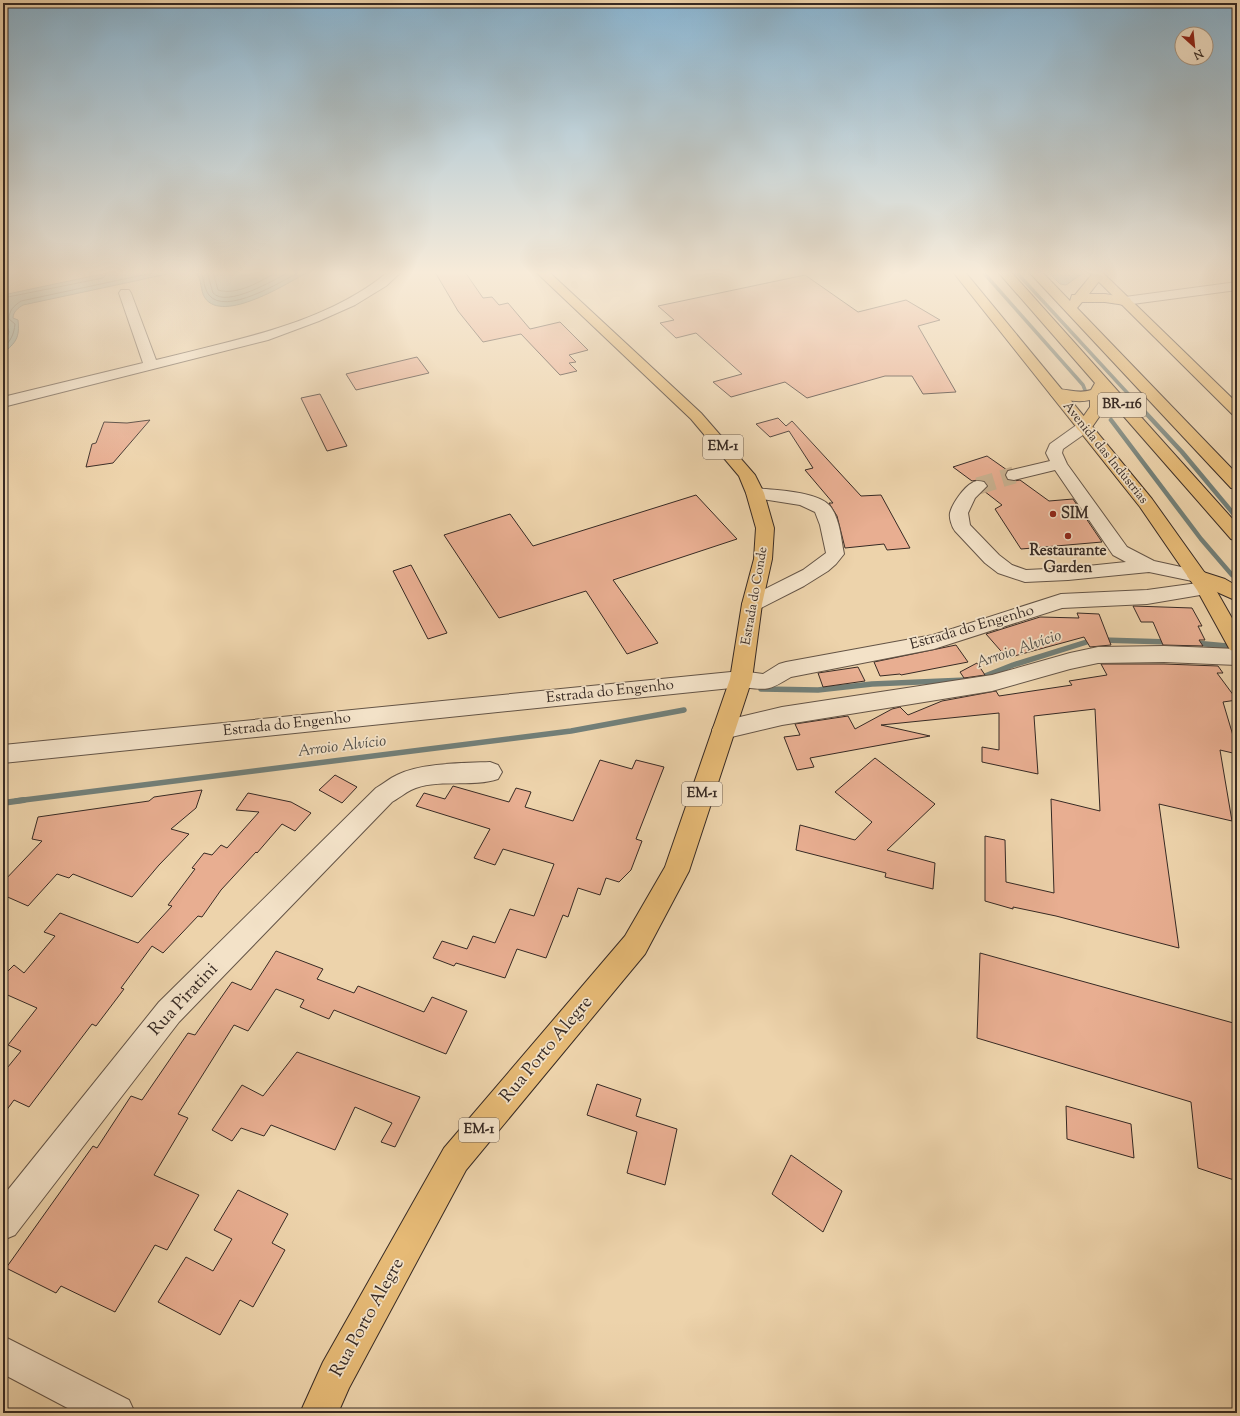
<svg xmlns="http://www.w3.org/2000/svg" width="1240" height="1416" font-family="'Sorts Mill Goudy',serif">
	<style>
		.water { fill: #9ab7b0; stroke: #727f78 }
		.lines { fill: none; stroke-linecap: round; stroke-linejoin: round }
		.shore { stroke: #68706a; stroke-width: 1 }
		.stream-far3 { stroke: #727f78; stroke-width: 3.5 }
		.stream-far2 { stroke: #727f78; stroke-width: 4.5 }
		.stream-far1 { stroke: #727f78; stroke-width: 5.5 }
		.stream { stroke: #727f78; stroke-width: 6 }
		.building { fill: #e8ae91; stroke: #372a24 }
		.minor-tunnel { stroke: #c9b190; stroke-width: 17; stroke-dasharray: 17 8; stroke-linecap: butt }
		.minor-casing { stroke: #645446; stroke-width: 2 }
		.major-casing { stroke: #372a24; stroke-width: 2 }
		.highway-casing { stroke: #372a24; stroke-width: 2 }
		.minor { fill: #f3e2c8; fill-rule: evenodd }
		.major { fill: #e6ba76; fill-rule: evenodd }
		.highway { fill: #e6ba76; fill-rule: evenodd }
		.poi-dot { fill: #8f2418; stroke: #f3e2c8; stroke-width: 1.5 }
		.labels { text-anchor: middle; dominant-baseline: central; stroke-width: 3.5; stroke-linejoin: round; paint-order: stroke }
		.far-street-label { font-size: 13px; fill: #372a24; stroke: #f3e2c8 }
		.shield { fill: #f3e2c8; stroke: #6f6155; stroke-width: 1 }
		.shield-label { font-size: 14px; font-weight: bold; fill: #372a24 }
		.poi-label { font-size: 15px; font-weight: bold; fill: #372a24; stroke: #f3e2c8; text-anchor: start }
		.street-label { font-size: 15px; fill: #372a24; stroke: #f3e2c8 }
		.water-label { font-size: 16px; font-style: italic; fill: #504d47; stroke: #f3e2c8 }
		.near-street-label { font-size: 18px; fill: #372a24; stroke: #f3e2c8 }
	</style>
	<rect width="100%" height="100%" fill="#edd3ab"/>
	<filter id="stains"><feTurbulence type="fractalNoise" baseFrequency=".005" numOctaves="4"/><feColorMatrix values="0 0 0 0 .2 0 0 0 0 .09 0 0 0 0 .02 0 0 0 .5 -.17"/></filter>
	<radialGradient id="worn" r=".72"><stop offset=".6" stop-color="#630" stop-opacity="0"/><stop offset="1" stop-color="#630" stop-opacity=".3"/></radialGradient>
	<g class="water">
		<path d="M111,272H177L23,305C18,308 13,312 13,318L18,320C20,337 16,343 3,353V295Z"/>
		<path d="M196,272H308C288,283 223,324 205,298C200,291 202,279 196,272Z"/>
		<path d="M1048,272H1082L1083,273L1066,285L1060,284Z"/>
	</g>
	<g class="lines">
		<g class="shore">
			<path d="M201,272C204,279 204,289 209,295C225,316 281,282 299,272"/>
			<path d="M207,272L213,293C227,308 274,280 289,272"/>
			<path d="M213,272L218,290C237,296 261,281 277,272"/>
			<path d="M3,298L103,278L106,275V272"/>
			<path d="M3,303L8,305L4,317L9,332L7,338L3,342"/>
			<path d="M3,348C11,341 14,334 15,324L9,319C9,310 14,306 21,301L157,272"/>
		</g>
		<g class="stream-far3">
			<path d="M983,272L1083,385L1085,390"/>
			<path d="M1016,272L1144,411"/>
		</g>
		<g class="stream-far2">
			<path d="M1143,410L1182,452L1237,518"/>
			<path d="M1111,420L1201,539L1232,575"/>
		</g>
		<g class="stream-far1">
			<path d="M1102,640L1169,642"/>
			<path d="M1195,643L1237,647"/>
			<path d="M980,678L1013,665L1093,640"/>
			<path d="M761,689L818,690L872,684L966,680"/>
			<path d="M16,801L571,731L684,710"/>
		</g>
		<path class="stream" d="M3,803L24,800"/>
	</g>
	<g class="building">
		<path d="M435,272H465L483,298L492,297L499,305L508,303L530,329L560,322L588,350L569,355L576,362L569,363L577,371L560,375L521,334L483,342L458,311Z"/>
		<path d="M805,275L858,312L906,300L940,320L918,326L956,392L923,394L912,376H885L807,398L785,382L731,397L713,382L742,374L696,333L676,338L660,323L674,320L658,306Z"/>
		<path d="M417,357L429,373L356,390L346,374Z"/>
		<path d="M320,394L347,446L327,451L301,398Z"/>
		<path d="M778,418L786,426L792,421L861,496L881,495L910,548L887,550L884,544L845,548L837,516L829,503H833L805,470L813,468L789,431L770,437L756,424Z"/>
		<path d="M150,420L113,463L86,467L92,444L96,443L104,422L127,423Z"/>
		<path d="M987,456L1007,470L1005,476L1008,480L1014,481L1020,480L1049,501L1073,499L1102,542L1021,549L995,509L1002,505L984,491L988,486L985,481L978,480L972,481L953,467Z"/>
		<path d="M696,495L737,539L613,580L658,643L627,654L586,591L499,618L444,535L510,514L533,546Z"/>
		<path d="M411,565L447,633L428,639L393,571Z"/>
		<path d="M1133,606L1192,608L1202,626H1198L1205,640H1199L1203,646L1163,645L1153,622H1141Z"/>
		<path d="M1077,613L1099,614L1111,645L1090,647L1084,637L1007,658L986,634L1040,617L1079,618Z"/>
		<path d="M956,645L968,662L901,675L900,674L880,676L874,662Z"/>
		<path d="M977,663L985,675L964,678L960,672Z"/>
		<path d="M1101,664H1164L1218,666L1223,673H1217L1237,700L1223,702L1237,749V754L1220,750L1232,821L1159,804L1179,948L1056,916L1013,907V909L985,901V836L1005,840L1006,882L1054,893L1051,799L1100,811L1095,709L1034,716L1038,774L982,762V747L999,750V713L881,725L930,736L810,758L814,767L797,770L784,737L800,735L795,724L848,716L855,729L892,709L900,707L908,715L942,701L996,691L999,696L1072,685L1069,681L1107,675Z"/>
		<path d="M858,667L865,681L823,687L818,673Z"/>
		<path d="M875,758L935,804L887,850L935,863L933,889L885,877L886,873L796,850L800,825L855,840L872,822L835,792Z"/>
		<path d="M600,760L632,769L636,760L664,767L636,839L642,841L631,870L619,882L606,878L600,895L578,888L568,917L563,915L546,958L517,949L505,978L456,963L454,966L433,958L442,941L467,949L473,936L495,943L510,909L534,916L554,864L503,849L495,865L474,858L490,829L416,806L424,793L445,799L453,786L509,802L516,788L531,792L525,807L573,821Z"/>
		<path d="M335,775L357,787L342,803L319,790Z"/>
		<path d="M202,790L196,808L171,829L189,834L159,865L132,897L73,874L69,878L57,874L28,906L3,895V882L42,841L32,839L38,817L149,801L154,797Z"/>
		<path d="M248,793L291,802L311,813L295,831L282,824L257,853L256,852L221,890L202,917L198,916L163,953L152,946L121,988L124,989L96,1026L92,1024L29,1107L14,1100L3,1115V1073L21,1051L8,1045L37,1008L3,993V976L14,965L24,973L55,936L44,932L60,913L138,943L172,906L168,905L195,869L192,868L204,853L212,855L221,845L227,848L259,812L236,810Z"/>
		<path d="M276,951L323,969L317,979L354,993L358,986L424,1012L432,997L467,1011L446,1054L334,1010L329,1019L300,1007L304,1000L276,989L248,1031L234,1025L178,1114L188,1118L154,1175L199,1195L167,1250L155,1245L115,1312L61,1286L56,1293L6,1268L93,1146L97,1148L131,1096L142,1100L188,1033L195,1035L232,982L251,990Z"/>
		<path d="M980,953L1237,1024V1181L1198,1168L1191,1102L977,1038Z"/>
		<path d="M297,1052L420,1097L395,1147L381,1142L392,1123L355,1107L335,1150L271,1125L264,1136L241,1128L232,1141L212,1130L242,1085L263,1096Z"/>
		<path d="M597,1084L641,1099L636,1116L677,1129L665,1185L627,1173L637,1132L587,1115Z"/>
		<path d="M1066,1106L1131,1124L1134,1158L1067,1139Z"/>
		<path d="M791,1155L842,1191L823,1232L772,1194Z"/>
		<path d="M238,1190L288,1214L272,1243L285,1250L253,1307L240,1300L220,1335L158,1302L186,1257L213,1271L232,1239L214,1230Z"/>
	</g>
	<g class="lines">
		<path class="minor-tunnel" d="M978,486L1014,475"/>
		<defs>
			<g id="minor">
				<path d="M388,272H401L386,286L355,305L319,321L268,340L3,407V397L143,363L119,293L121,290H129L131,293L156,360C234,340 324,325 388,272Z"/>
				<path d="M1237,282V290L1125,305L1120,304L1119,301L1120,298L1125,297Z"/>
				<path d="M1084,422L1090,424L1092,427L1090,430L1063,449L1062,453L1067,464L1127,547L1154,561L1204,572L1207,576L1204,580L1197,582L1149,572L1068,580L1025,582L998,573L985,563L955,531C952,527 949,518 950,513C952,504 964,487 972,483C976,480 980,481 984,482L987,486L975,498L968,513L970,525L999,555L1012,565L1026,570L1068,568L1126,562L1113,555L1055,470L1014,480L1008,479L1006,475L1008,471L1050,461L1046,453L1050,444L1078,424Z"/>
				<path d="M755,488C773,490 818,491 830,506C840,519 841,539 844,554L836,564L828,571L804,586L759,609L752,611L745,609L742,604L745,599L803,570L826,553L820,525L815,512L800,505L749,497L746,493L749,489Z"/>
				<path d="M1205,582L1212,583L1215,588L1212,593L1147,604L1062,608L934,649L791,677C768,691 768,690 741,687L3,763V745L741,671L763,674L779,664L786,662L933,635L1061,594L1147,590Z"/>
				<path d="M1164,646L1237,649V665L1164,662L1098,663L1070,669L992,691L782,725L723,739L715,736L712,730L715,724L723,721L782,707L992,675L1070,653L1098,647Z"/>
				<path d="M490,762L498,765L502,772L498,779C472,788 436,778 411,790C405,793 399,798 392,802L179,1022L15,1235L3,1240V1196L159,1002L376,788C383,784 390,778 397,775C420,763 464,763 490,762Z"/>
				<path d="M3,1336L129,1400L135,1413H77L3,1374Z"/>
			</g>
			<g id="major">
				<path d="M536,272H549L701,413L755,475L764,493L774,528L772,559L762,604L752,679L689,871L645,954L466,1170L349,1388L338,1413H300L323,1362L444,1148L625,936L665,867L730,679L742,604L754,559L756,528L746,493L739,476L691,419Z"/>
				<path d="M953,272H965L1152,499L1212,583L1237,627V652L1230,650L1197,590L1140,507Z"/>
				<path d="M1089,272H1102L1237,403V416L1232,414Z"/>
			</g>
			<g id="highway">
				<path d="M998,272H1011L1237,524V541L1231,539L1105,395L1106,407L1090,430L1084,432L1078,430L1076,427L1090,407V400C1077,403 1064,400 1052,396L1050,393L1052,390C1065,387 1077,395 1091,390L1095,383Z"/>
				<path d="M1029,272H1042L1070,301L1072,295H1075L1094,272H1102L1104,275L1089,294H1105L1130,298L1131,301L1130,304L1125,305L1105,302H1082L1077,308L1237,474V489L1231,488Z"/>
				<path d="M1197,570L1225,579L1237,586V601L1190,580L1187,576L1190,572Z"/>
			</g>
		</defs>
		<use href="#minor" class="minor-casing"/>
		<use href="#major" class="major-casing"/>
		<use href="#highway" class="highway-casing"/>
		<use href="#minor" class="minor"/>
		<use href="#major" class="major"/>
		<use href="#highway" class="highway"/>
	</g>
	<linearGradient id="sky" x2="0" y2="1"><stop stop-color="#89b5d2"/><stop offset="0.58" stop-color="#f7ebd9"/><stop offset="1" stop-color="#f7ebd9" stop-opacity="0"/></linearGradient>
	<rect width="1240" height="470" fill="url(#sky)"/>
	<g class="poi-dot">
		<circle cx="1053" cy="514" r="4"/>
		<circle cx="1068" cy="536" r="4"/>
	</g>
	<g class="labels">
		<g class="far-street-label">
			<text transform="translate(1105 453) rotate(51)">Avenida das Indústrias</text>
			<text transform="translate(755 596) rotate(-80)">Estrada do Conde</text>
		</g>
		<g class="shield">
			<rect x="1098" y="393" width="48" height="24" rx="3"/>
			<rect x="703" y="435" width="40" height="24" rx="3"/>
			<rect x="682" y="782" width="40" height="24" rx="3"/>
			<rect x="459" y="1118" width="40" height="24" rx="3"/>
		</g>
		<g class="shield-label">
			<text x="1122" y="405">BR-116</text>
			<text x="723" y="447">EM-1</text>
			<text x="702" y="794">EM-1</text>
			<text x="479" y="1130">EM-1</text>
		</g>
		<g class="poi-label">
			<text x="1061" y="514">SIM</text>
			<text x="1068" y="551" text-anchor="middle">Restaurante<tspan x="1068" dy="17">Garden</tspan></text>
		</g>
		<g class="street-label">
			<text transform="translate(972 628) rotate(-16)">Estrada do Engenho</text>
			<text transform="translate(610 692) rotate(-6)">Estrada do Engenho</text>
			<text transform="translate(287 725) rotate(-6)">Estrada do Engenho</text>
		</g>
		<g class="water-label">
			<text transform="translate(1019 650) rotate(-19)">Arroio Alvício</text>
			<text transform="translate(342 747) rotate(-7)">Arroio Alvício</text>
		</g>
		<g class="near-street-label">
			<text transform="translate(184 1000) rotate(-47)">Rua Piratini</text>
			<text transform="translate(547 1050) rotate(-50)">Rua Porto Alegre</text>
			<text transform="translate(368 1318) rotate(-61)">Rua Porto Alegre</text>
		</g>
	</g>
	<rect width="1240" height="1416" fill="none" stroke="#edd3ab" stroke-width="16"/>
	<rect x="4" y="4" width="1232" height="1408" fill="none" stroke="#372a24" stroke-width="2"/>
	<rect x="8" y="8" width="1224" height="1400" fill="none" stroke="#372a24"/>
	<g transform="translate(1194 46) rotate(153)"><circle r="19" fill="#f3e2c8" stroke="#a89886"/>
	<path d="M0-3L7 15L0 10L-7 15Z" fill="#8f2418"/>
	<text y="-6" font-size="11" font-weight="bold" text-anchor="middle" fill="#372a24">N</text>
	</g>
	<rect width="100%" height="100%" filter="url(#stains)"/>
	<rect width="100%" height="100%" fill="url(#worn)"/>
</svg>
